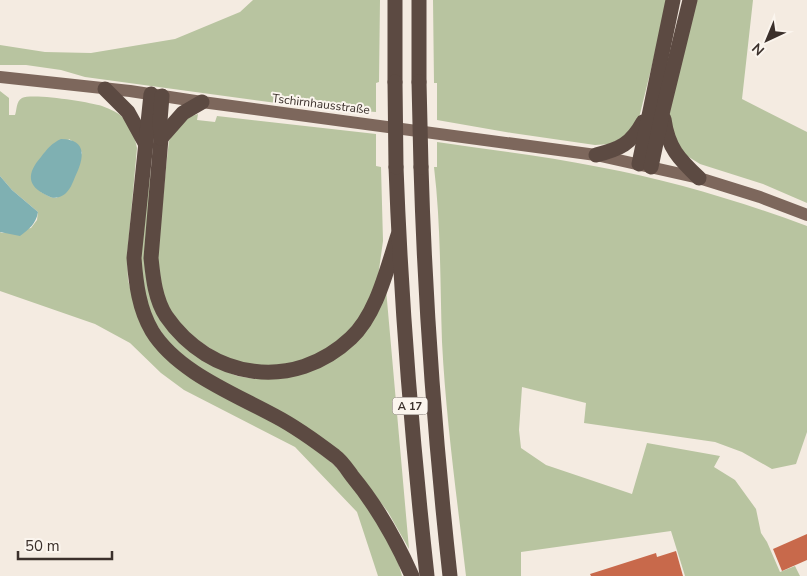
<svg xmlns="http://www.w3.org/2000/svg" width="807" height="576" font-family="'Nunito Sans',sans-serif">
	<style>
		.green { fill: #b8c4a0; fill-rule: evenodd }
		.water { fill: #7fb0b2 }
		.building { fill: #c8694b }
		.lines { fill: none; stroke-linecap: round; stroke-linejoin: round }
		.major { stroke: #7d675c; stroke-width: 12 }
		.highway { stroke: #5c4a42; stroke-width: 15 }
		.highway-bridge { stroke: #5c4a42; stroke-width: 15 }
		.labels { text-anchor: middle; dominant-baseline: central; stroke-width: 4; stroke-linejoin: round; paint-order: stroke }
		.shield { fill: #fbf5ee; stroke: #756b66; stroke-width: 1 }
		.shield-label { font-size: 11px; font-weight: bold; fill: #3b302b }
		.street-label { font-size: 12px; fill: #3b302b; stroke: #fbf5ee }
	</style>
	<rect width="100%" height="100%" fill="#f4ebe1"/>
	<g class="green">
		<path d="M253,0H380L379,82L376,83V112L299,106L85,77L61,70L26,65H0V45L45,52L91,53L175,39L240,12Z"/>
		<path d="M433,0H668L638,122L631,133L610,144L595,145L512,133L437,120V83H434Z"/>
		<path d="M696,0H753L742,99L807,132V203L763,184L700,164L684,154L670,128V108Z"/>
		<path d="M0,91L9,98V115H15C17,110 16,101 22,98C33,93 89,102 102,106C110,109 120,113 125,120C132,128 135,138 137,148L127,257L128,280L135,306L148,336L273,421L305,441L333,464L357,490L372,509L398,562L402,576H378L357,512L295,447L184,390L161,373L130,343L95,324L0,291V232L2,233L31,228L37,220L38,212L12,190L0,176ZM69,139L78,145L82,153L57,198L50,197L41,192Z"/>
		<path d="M198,114L197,120L215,122L217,116L376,134V166L381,167L383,241L377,284L368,305L351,330L325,351L302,362L271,367L250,365L225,358L184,331L167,306L156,265L167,158L169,141L180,120Z"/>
		<path d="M437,142C491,150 545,156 599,167C669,180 740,201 807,226V432L796,464L772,469L742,452L715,442L584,423L586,403L522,387L519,430L521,448L546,465L632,494L647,443L720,456L714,467L735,480L756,509L761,533L767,542L780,572L795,566L800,576H685L671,531L521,552V576H466C457,498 446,420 442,342C440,283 441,225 434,167H437Z"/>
		<path d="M151,168L145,265L149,289L200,359L220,369L237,376L255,379L300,374L320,367L386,289L409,549L388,512L355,469L212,377L171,346L154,321L144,294L139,264Z"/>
	</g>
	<g class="water">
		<path d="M61,139C88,139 84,159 75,177C73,182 70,190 65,194C60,198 53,199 48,196C26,186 27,173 41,157C47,149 52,143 61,139Z"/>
		<path d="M0,176L12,190L38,212C36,224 29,229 20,236L0,232Z"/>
	</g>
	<g class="building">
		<path d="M807,534V560L782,571L773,549Z"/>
		<path d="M676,551L683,576H591L590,574L656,553L657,557Z"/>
	</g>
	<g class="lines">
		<path class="major" d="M0,77L130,91L202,102L596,155L699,178L760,197L807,215"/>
		<g class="highway">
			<path d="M419,0V82"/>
			<path d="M395,82V0"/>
			<path d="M105,89L128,112L145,143"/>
			<path d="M151,94L134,258C136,284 139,309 152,331C177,372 235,394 275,416C294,426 318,443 335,456C342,461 347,469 352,476C377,506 396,540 412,576"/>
			<path d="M162,96L160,121L161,138L151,258C153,277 155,299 166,316C210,380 294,392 351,338C377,314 387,268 398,235"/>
			<path d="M664,119C668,148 679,159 699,178"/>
			<path d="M161,138L183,113L202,102"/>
			<path d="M596,155C620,149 631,144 643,122"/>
			<path d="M639,164L673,0"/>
			<path d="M396,167C401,304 412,440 427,576"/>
			<path d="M421,167C425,304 435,440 450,576"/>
			<path d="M651,167L663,110L690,0"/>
		</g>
		<g class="highway-bridge">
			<path d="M395,82L396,167"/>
			<path d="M419,82L421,167"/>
		</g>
	</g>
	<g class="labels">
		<rect class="shield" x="392.5" y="397.5" width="35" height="17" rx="4"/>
		<g class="shield-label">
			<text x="410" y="406">A 17</text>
		</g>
		<g class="street-label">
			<text transform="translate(321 104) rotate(7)">Tschirnhausstraße</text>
		</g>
	</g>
	<g transform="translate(767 40) rotate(224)" stroke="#fbf5ee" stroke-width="4" paint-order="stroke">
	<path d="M0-4L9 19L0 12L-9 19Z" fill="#3b302b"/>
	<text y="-8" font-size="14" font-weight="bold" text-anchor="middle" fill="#3b302b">N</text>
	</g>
	<path d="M18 551v8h94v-8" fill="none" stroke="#3b302b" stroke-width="2.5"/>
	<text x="25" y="551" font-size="15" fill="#3b302b" stroke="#fbf5ee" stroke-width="4" paint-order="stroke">50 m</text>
</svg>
